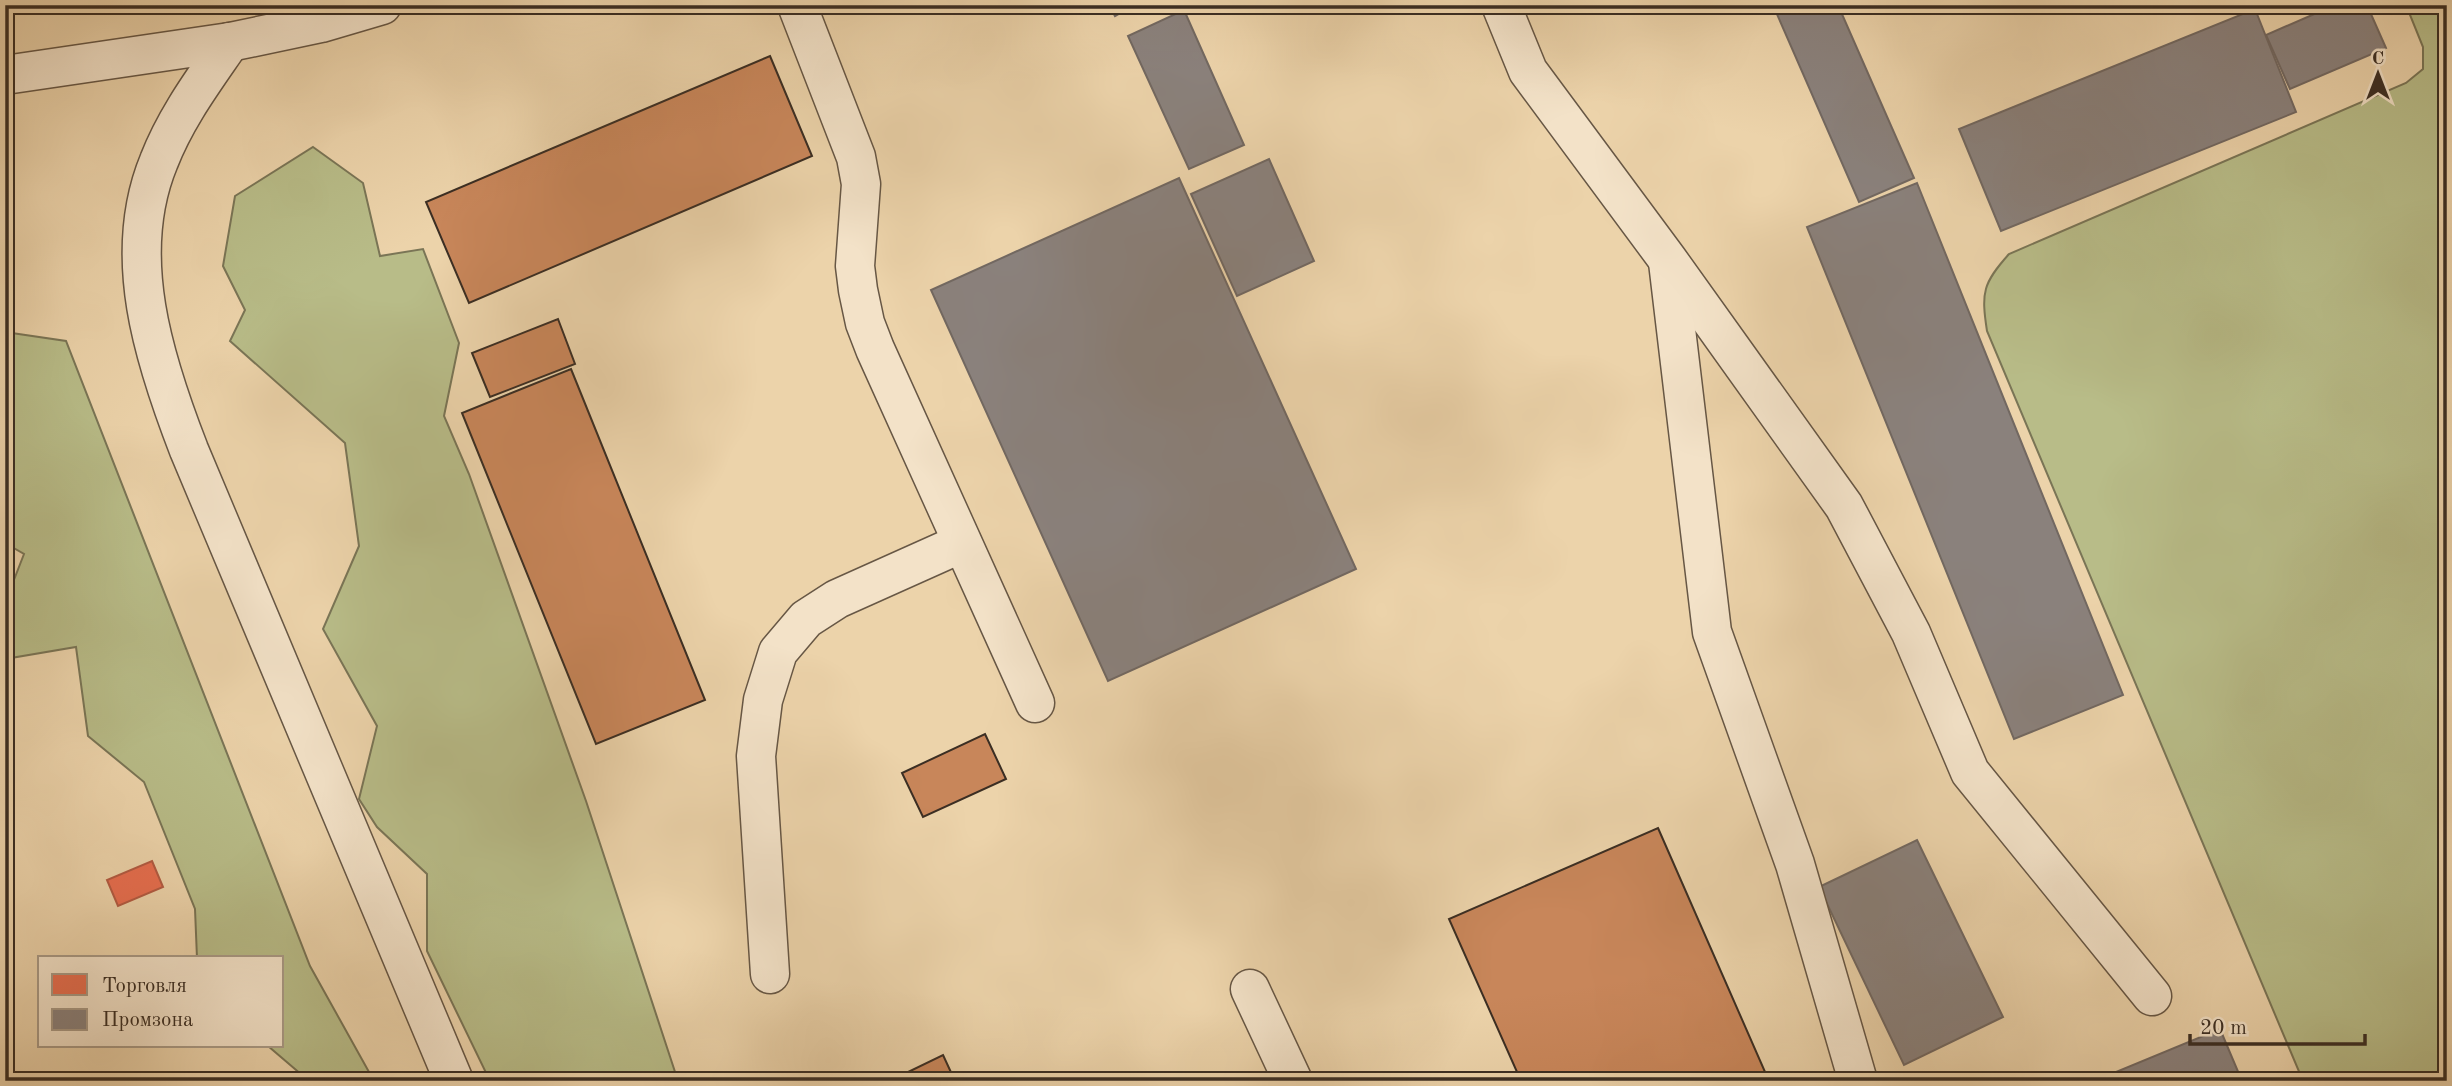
<svg xmlns="http://www.w3.org/2000/svg" width="2452" height="1086" font-family="'Old Standard TT',serif">
	<style>
		.green { fill: #b8bc88; stroke: #7a7556; stroke-width: 2 }
		.shops { fill: #e76f51; stroke: #b35c43; stroke-width: 2 }
		.industry { fill: #8a817c; stroke: #726861; stroke-width: 2 }
		.building { fill: #c8865a; stroke: #3b2e23; stroke-width: 2 }
		.lines { fill: none; stroke-linecap: round; stroke-linejoin: round }
		.minor-casing { stroke: #675745; stroke-width: 41 }
		.minor { stroke: #f3e2c8; stroke-width: 38 }
	</style>
	<rect width="100%" height="100%" fill="#ecd3aa"/>
	<filter id="stains"><feTurbulence type="fractalNoise" baseFrequency=".00286" numOctaves="4"/><feColorMatrix values="0 0 0 0 .2 0 0 0 0 .09 0 0 0 0 .02 0 0 0 .5 -.17"/></filter>
	<radialGradient id="worn" r=".72"><stop offset=".6" stop-color="#630" stop-opacity="0"/><stop offset="1" stop-color="#630" stop-opacity=".3"/></radialGradient>
	<g class="green">
		<path d="M2406,5H2447V1081H2303L1987,331C1981,292 1983,283 2009,254L2406,83L2423,69V47Z"/>
		<path d="M313,147L363,183L380,256L423,249L459,343L444,416L469,474L586,801L678,1081H490L427,951V874L377,827L359,799L377,726L323,629L359,546L345,443L230,341L245,310L223,266L235,196Z"/>
		<path d="M5,332L66,341L310,966L374,1081H309L268,1046H282V958H197L195,909L144,782L88,736L76,647L5,659V603L24,554L5,543Z"/>
	</g>
	<path class="shops" d="M152,861L163,887L118,906L107,880Z"/>
	<g class="industry">
		<path d="M1109,5H1134L1115,16Z"/>
		<path d="M1773,5H1838L1914,178L1859,202Z"/>
		<path d="M2335,5H2367L2386,48L2290,89L2266,35Z"/>
		<path d="M2255,9L2296,112L2001,231L1959,129Z"/>
		<path d="M1184,10L1244,145L1189,169L1128,36Z"/>
		<path d="M1269,159L1314,261L1237,296L1191,194Z"/>
		<path d="M1179,178L1356,569L1108,681L931,290Z"/>
		<path d="M1917,183L2123,695L2014,739L1807,227Z"/>
		<path d="M1917,840L2003,1017L1904,1065L1819,887Z"/>
		<path d="M2220,1029L2242,1081H2100L2099,1079Z"/>
	</g>
	<g class="building">
		<path d="M770,56L812,156L469,303L426,202Z"/>
		<path d="M558,319L575,364L490,397L472,353Z"/>
		<path d="M571,369L705,700L596,744L462,413Z"/>
		<path d="M985,734L1006,779L923,817L902,773Z"/>
		<path d="M1658,828L1769,1081H1521L1449,919Z"/>
		<path d="M943,1055L955,1081H910L906,1073Z"/>
	</g>
	<g class="lines">
		<defs>
			<g id="minor">
				<path d="M797,5L856,157L861,184L855,266L858,290L865,323L875,349L1035,703"/>
				<path d="M1501,5L1528,71L1668,260L1844,506L1911,633L1970,772L2152,996"/>
				<path d="M230,42C204,80 176,117 159,161C120,255 154,360 189,450L454,1081"/>
				<path d="M5,75L230,42L321,23L382,5"/>
				<path d="M1668,262L1712,632L1795,864L1858,1081"/>
				<path d="M770,974L756,756L763,700L778,652L806,619L837,599L962,543"/>
				<path d="M1250,989L1293,1081"/>
			</g>
		</defs>
		<use href="#minor" class="minor-casing"/>
		<use href="#minor" class="minor"/>
	</g>
	<rect width="2452" height="1086" fill="none" stroke="#ecd3aa" stroke-width="28"/>
	<rect x="7" y="7" width="2438" height="1072" fill="none" stroke="#3b2e23" stroke-width="3.5"/>
	<rect x="14" y="14" width="2424" height="1058" fill="none" stroke="#3b2e23" stroke-width="2"/>
	<rect x="38" y="956" width="245" height="91" fill="#f3e2c8" stroke="#a99a86" stroke-width="2"/>
	<rect x="52" y="974" width="35" height="21" fill="#e76f51" stroke="#a99a86" stroke-width="2"/>
	<text x="102" y="992" font-size="21" fill="#3b2e23">Торговля</text>
	<rect x="52" y="1009" width="35" height="21" fill="#8a817c" stroke="#a99a86" stroke-width="2"/>
	<text x="102" y="1026" font-size="21" fill="#3b2e23">Промзона</text>
	<g transform="translate(2378 74)" stroke="#f3e2c8" stroke-width="5" paint-order="stroke">
	<path d="M0-5L12 26L0 18L-12 26Z" fill="#3b2e23"/>
	<text y="-10" font-size="19" font-weight="bold" text-anchor="middle" fill="#3b2e23">С</text>
	</g>
	<path d="M2190 1034v10h175v-10" fill="none" stroke="#3b2e23" stroke-width="3.5"/>
	<text x="2200" y="1034" font-size="21" fill="#3b2e23" stroke="#f3e2c8" stroke-width="5" paint-order="stroke">20 m</text>
	<rect width="100%" height="100%" filter="url(#stains)"/>
	<rect width="100%" height="100%" fill="url(#worn)"/>
</svg>
